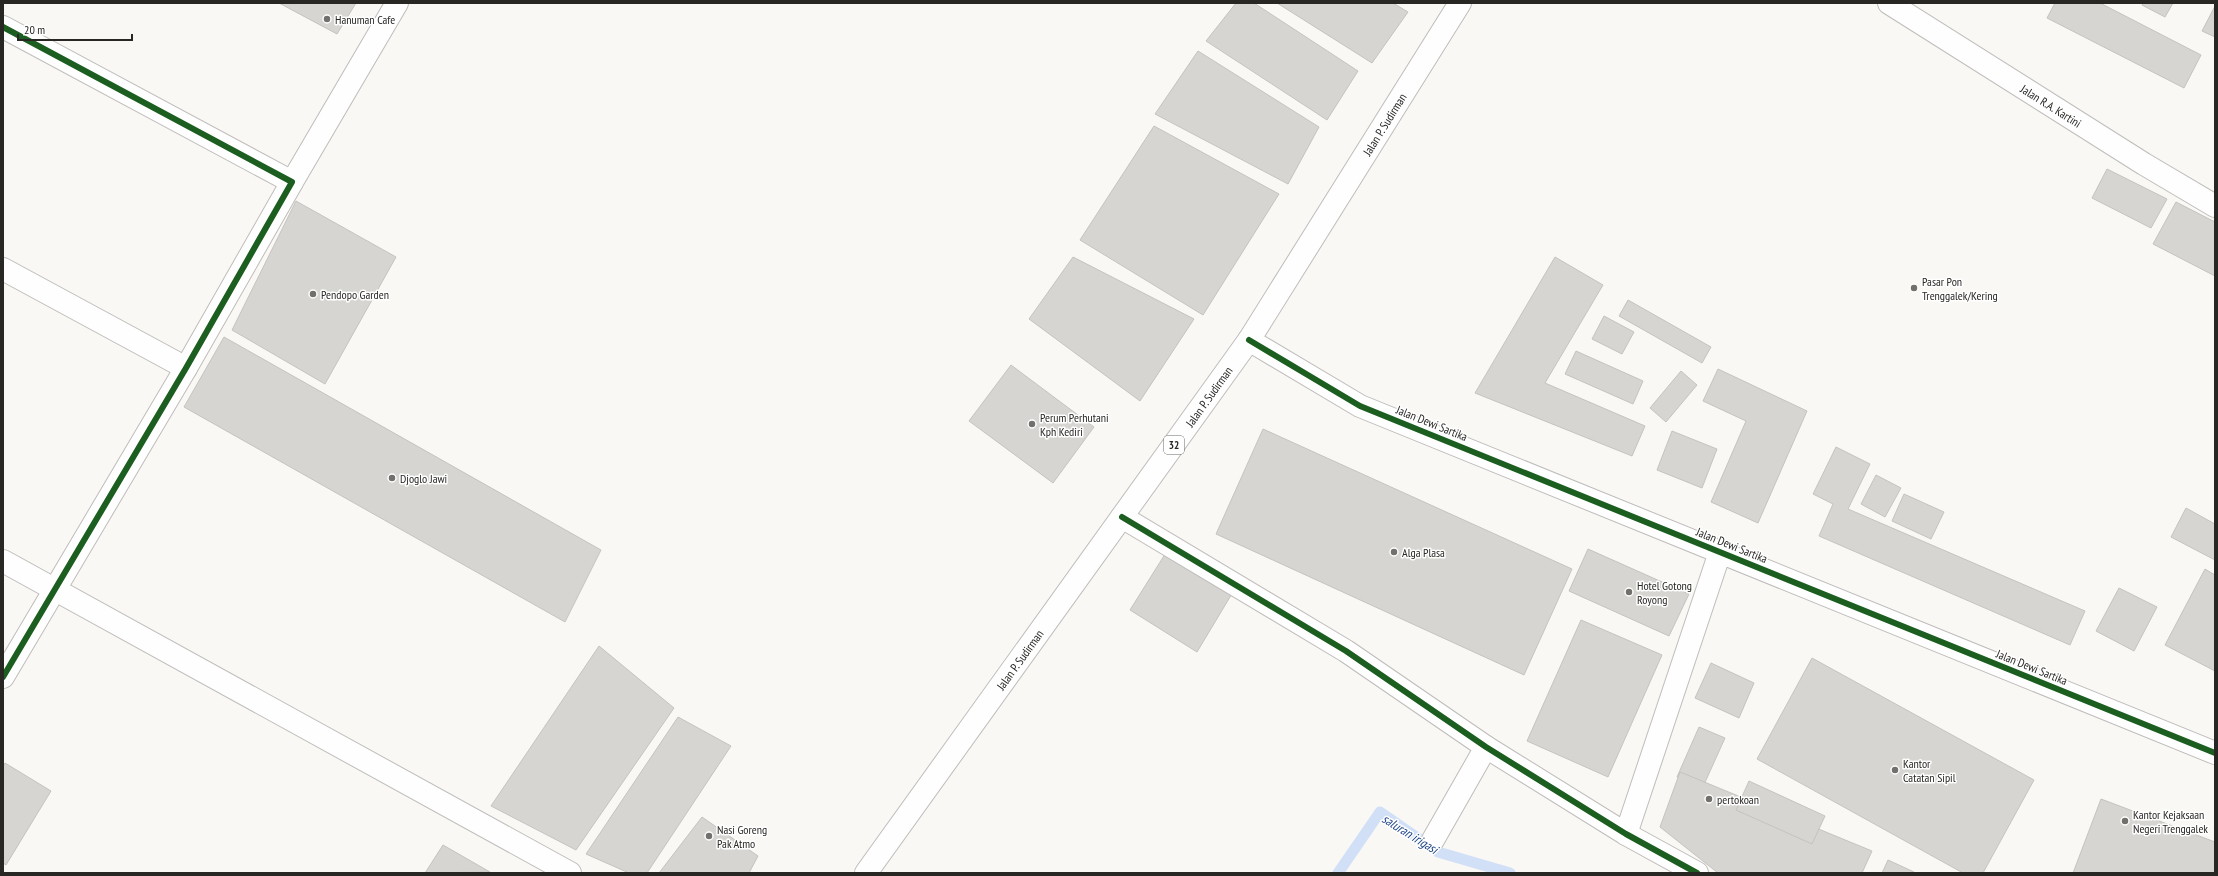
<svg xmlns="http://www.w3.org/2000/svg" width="2218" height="876" font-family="'PT Sans Narrow',sans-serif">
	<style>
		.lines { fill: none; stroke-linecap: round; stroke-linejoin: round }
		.stream { stroke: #d1e0f6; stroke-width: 11 }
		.building { fill: #d6d5d2; stroke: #c5c3c1 }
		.minor-casing { stroke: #bfbdbb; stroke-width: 24 }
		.highway-casing { stroke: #bfbdbb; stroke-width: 24 }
		.minor { stroke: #fefefe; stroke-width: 22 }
		.highway { stroke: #fefefe; stroke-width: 22 }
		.cycleway-casing { stroke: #fff; stroke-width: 8 }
		.cycleway { stroke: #1b5e20; stroke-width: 6 }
		.poi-dot { fill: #72706d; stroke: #fff; stroke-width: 1.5 }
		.labels { text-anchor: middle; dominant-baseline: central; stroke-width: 3; stroke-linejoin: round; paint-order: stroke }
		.shield { fill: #fff; stroke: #686866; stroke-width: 1 }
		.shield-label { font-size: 11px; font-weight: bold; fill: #282724 }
		.poi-label { font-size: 12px; fill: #282724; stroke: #fff; text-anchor: start }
		.street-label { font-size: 12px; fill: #282724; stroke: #fff }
		.water-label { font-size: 13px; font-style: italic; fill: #204789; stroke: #fff }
	</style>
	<rect width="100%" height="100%" fill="#faf8f5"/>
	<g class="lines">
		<path class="stream" d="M1338,873L1380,812L1438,852L1510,873"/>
	</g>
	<g class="building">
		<path d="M279,3H356L337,34Z"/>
		<path d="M1236,3H1254L1358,71L1327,120L1206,41Z"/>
		<path d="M1277,3H1393L1408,12L1372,63Z"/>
		<path d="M2055,3H2100L2201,55L2184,88L2047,18Z"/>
		<path d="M2143,3H2173L2165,17L2142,5Z"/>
		<path d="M2215,6V37L2202,31Z"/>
		<path d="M1198,51L1319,127L1288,184L1155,114Z"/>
		<path d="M1154,126L1279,194L1203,315L1080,240Z"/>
		<path d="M2107,169L2167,199L2151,228L2092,198Z"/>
		<path d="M296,201L396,257L325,384L232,330Z"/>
		<path d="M2176,202L2215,222V276L2153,244Z"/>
		<path d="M1073,257L1194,319L1140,401L1029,319Z"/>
		<path d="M1555,257L1603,285L1545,383L1645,426L1632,456L1475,393Z"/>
		<path d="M1628,300L1711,347L1702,363L1619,316Z"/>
		<path d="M1604,316L1634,332L1622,354L1592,339Z"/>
		<path d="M224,337L601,550L565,622L184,407Z"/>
		<path d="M1576,351L1643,381L1633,404L1565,374Z"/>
		<path d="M1011,365L1094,427L1053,483L969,421Z"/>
		<path d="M1718,369L1807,411L1758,523L1711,502L1746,421L1703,401Z"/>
		<path d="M1681,371L1697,385L1666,422L1650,408Z"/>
		<path d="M1263,429L1572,569L1524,675L1216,534Z"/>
		<path d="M1672,431L1717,449L1702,488L1657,470Z"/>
		<path d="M1836,447L1870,464L1848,509L2085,611L2070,645L1819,536L1833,504L1813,494Z"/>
		<path d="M1876,475L1901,488L1885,517L1861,504Z"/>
		<path d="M1904,494L1944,512L1931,539L1892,521Z"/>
		<path d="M2186,508L2215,524V560L2171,537Z"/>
		<path d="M1588,549L1689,594L1669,636L1569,591Z"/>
		<path d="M1167,551L1233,592L1197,652L1130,610Z"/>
		<path d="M2205,569L2215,575V671L2165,645Z"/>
		<path d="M2119,588L2157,607L2134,651L2096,631Z"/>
		<path d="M1581,620L1662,655L1608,777L1527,741Z"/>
		<path d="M599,646L674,708L576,850L491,806Z"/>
		<path d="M1812,658L2034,780L1983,873H1963L1757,759Z"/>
		<path d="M1711,663L1754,683L1739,718L1695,698Z"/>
		<path d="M678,717L731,746L647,873H629L586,854Z"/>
		<path d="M1699,727L1725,738L1702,789L1677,777Z"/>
		<path d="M5,763L51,791L6,865L3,863V767Z"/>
		<path d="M1680,772L1872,851L1862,873H1718L1660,827Z"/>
		<path d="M1749,781L1825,816L1812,844L1736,810Z"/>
		<path d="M2101,799L2215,842V873H2073Z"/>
		<path d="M702,817L758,856L749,873H659Z"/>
		<path d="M443,845L490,872L425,873Z"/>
		<path d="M1888,860L1914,872V873H1882Z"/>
	</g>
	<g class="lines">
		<defs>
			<g id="minor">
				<path id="s1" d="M1889,3L2144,164L2215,206"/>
				<path d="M3,27L292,182L186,368L3,677"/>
				<path d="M292,182L397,3"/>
				<path d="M3,269L186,368"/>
				<path d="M1249,340L1360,406L2215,753"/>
				<path d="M1122,517L1346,651L1486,747L1626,834L1697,873"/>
				<path d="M3,561L570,873"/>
				<path d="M1626,834L1720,552"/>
				<path d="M1433,840L1486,747"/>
			</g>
			<g id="highway">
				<path id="s2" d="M866,873L1249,340L1460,3"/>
			</g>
		</defs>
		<use href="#minor" class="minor-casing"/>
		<use href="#highway" class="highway-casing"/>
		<use href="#minor" class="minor"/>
		<use href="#highway" class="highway"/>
		<defs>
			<g id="cycleway">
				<path d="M3,27L292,182L186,368L3,677"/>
				<path d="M1249,340L1360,406L2215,753"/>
				<path d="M1122,517L1346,651L1486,747L1626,834L1697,873"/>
			</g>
		</defs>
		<use href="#cycleway" class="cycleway-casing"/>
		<use href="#cycleway" class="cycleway"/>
	</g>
	<g class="poi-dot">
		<circle cx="327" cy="19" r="4"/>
		<circle cx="1914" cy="288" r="4"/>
		<circle cx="313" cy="294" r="4"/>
		<circle cx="1032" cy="424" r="4"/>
		<circle cx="392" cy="478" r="4"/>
		<circle cx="1394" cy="552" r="4"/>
		<circle cx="1629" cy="592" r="4"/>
		<circle cx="1895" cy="770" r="4"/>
		<circle cx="1709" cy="799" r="4"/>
		<circle cx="2125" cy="821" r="4"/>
		<circle cx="709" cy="836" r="4"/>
	</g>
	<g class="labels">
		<rect class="shield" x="1164" y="436" width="20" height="18" rx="3"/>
		<g class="shield-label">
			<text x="1174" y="445">32</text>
		</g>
		<g class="poi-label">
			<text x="335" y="19">Hanuman Cafe</text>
			<text x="1922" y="281">Pasar Pon<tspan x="1922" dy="14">Trenggalek/Kering</tspan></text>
			<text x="321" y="294">Pendopo Garden</text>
			<text x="1040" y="417">Perum Perhutani<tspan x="1040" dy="14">Kph Kediri</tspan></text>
			<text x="400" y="478">Djoglo Jawi</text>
			<text x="1402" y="552">Alga Plasa</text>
			<text x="1637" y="585">Hotel Gotong<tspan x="1637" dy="14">Royong</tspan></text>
			<text x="1903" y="763">Kantor<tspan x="1903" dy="14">Catatan Sipil</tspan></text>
			<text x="1717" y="799">pertokoan</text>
			<text x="2133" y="814">Kantor Kejaksaan<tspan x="2133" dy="14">Negeri Trenggalek</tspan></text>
			<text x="717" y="829">Nasi Goreng<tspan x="717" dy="14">Pak Atmo</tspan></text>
		</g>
		<g class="street-label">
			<text stroke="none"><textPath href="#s1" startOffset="192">Jalan R.A. Kartini</textPath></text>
			<text stroke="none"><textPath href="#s2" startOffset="911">Jalan P. Sudirman</textPath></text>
			<text stroke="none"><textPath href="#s2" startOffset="587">Jalan P. Sudirman</textPath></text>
			<text transform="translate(1432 423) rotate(22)">Jalan Dewi Sartika</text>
			<text transform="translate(1732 545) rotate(22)">Jalan Dewi Sartika</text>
			<text stroke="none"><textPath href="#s2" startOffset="263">Jalan P. Sudirman</textPath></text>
			<text transform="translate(2032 667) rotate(22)">Jalan Dewi Sartika</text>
		</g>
		<g class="water-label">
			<text transform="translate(1410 834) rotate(32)">saluran irigasi</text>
		</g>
	</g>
	<rect width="2218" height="876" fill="none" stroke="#282724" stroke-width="8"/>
	<path d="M18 34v6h114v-6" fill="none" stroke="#282724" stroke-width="2"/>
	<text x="24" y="34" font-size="12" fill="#282724" stroke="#ffffff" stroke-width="3" paint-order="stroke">20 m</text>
</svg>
